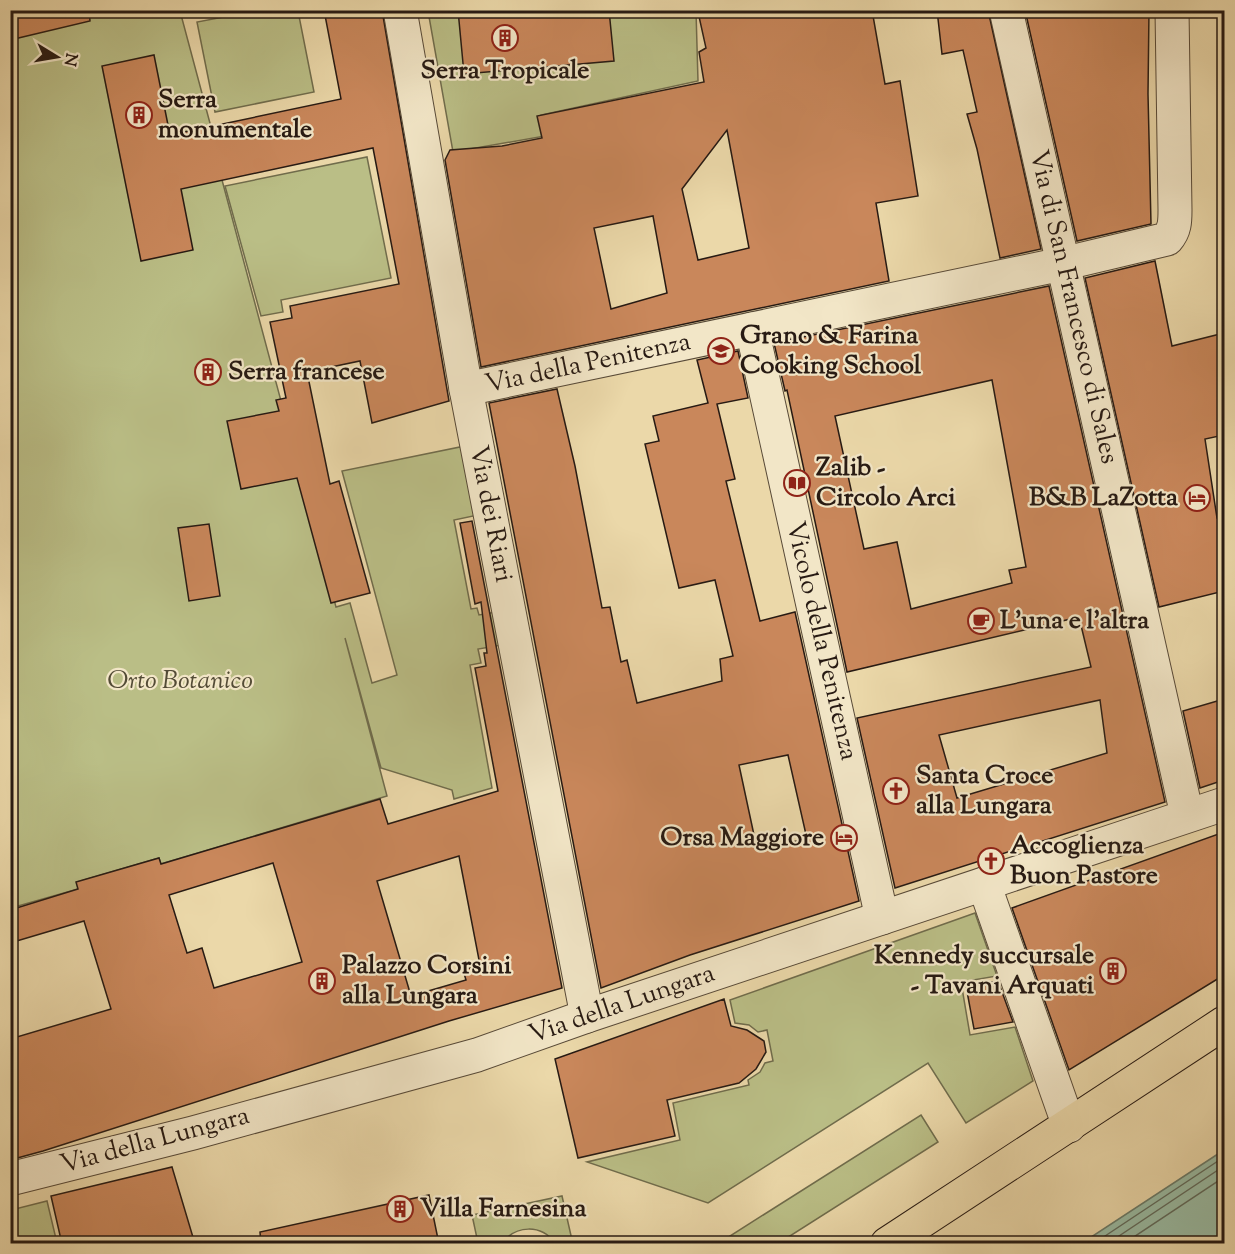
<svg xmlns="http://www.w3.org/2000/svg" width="1235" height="1254" font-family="'Sorts Mill Goudy',serif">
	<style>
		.green { fill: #babe86; stroke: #706c4c; stroke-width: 1.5 }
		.water { fill: #99bba3; stroke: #6b7b69; stroke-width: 1.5 }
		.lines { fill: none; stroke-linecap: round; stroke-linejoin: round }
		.shore { stroke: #606a5b; stroke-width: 1.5 }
		.building { fill: #c9875b; stroke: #271a13; stroke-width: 1.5; fill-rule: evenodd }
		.minor-casing { stroke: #584a38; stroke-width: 35 }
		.primary-casing { stroke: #271a13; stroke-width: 35 }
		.minor { stroke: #f2e6c7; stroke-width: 33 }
		.primary { stroke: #ebd8a9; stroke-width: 33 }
		.labels { text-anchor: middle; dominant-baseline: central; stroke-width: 4.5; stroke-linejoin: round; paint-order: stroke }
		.poi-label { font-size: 26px; font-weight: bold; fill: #271a13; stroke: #f2e6c7; text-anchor: start }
		.street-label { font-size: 26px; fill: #271a13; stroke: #f2e6c7 }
		.park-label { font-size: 26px; font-style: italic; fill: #534b36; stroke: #f2e6c7 }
	</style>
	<rect width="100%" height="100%" fill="#ebd8a9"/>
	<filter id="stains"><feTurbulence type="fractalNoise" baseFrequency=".00333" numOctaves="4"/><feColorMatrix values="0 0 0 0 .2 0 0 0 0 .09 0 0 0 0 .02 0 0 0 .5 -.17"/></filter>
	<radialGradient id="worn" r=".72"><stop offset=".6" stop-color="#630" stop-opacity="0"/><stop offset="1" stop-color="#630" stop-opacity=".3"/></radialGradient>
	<g class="green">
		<path d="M11,11H180L211,127L222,180L336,607L350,603L372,683L397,675L342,471L465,446L478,515L454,520L471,609L477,608L479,615L496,612L502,645L478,649L481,663L470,665L492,788L454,799L452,790L381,768L345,638L387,796L161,864L159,858L77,882L78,889L11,908Z"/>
		<path d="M255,11H298L314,92L215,112L197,22Z"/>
		<path d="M428,11H696L698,81L541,115L545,136L453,152Z"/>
		<path d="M367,157L391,278L281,300L283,312L261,316L225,186Z"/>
		<path d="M975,913L997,976L961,982L970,1035L1015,1027L1033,1081L966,1123L928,1063L708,1203L587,1162L680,1140L673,1103L749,1085L748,1080L760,1072L765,1063L773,1061L767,1030L758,1032L749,1025L735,1023L730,1000Z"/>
		<path d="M921,1115L938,1142L779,1243H719Z"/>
		<path d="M562,1196L572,1240L555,1243C541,1224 516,1225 502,1243H478L472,1215Z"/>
		<path d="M47,1201L57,1243H11V1210Z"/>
	</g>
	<path class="water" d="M1224,1150V1243H1082Z"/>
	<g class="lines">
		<g class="shore">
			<path d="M1093,1244L1224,1157"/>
			<path d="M1107,1244L1224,1166"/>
			<path d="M1123,1244L1224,1177"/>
		</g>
	</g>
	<g class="building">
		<path d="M10,10H89L90,21L10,40Z"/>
		<path d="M324,10H382L449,401L372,423L360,361L307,372L330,484L339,481L370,593L331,603L297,478L241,489L227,421L279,411L276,400L286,398L270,322L292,318L290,306L399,284L373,148L181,189L193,250L141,261L102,66L154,55L170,135L341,99Z"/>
		<path d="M458,10H609L614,61L464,74Z"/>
		<path d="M715,10H872L885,84L900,81L918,196L876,203L889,281L481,367L445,160L450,150L502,146L542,138L537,116L704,82L699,52L706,48L698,12ZM727,130L749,248L698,260L682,189ZM653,216L667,293L611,309L594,228Z"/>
		<path d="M937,10H988L1041,249L1000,258L977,149L967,114L977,112L963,50L942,54Z"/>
		<path d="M1025,10H1149L1148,94L1151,224L1077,241Z"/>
		<path d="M1155,261L1172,346L1224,333V435L1205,439L1217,518L1224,517V591L1159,607L1085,278Z"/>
		<path d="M1049,286L1165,802L895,888L857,718L1091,667L1079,617L847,672L787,390L785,391L774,343ZM992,380L1026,567L1009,570L1012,583L911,609L897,542L864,549L835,416ZM1100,700L1107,753L957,798L939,735Z"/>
		<path d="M738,351L748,398L717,404L735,479L726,481L760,621L795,612L859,901L690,955L601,988L489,403L557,389L575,466L602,608L610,607L621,662L627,660L637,703L722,681L720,659L733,656L715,580L679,588L645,444L659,441L653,416L708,403L697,360ZM788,755L807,839L757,849L739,765Z"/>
		<path d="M472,521L562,988L449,1021L43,1151L10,1160V1039L111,1009L84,921L10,943V910L78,889L76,882L159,858L161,864L380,799L388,824L498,791L475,668L486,666L484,653H487L481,602L475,604L460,523ZM459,856L480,965L463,970L466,980L411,996L377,881ZM273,863L302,962L214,988L202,948L187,953L169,895Z"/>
		<path d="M209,524L220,596L189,601L178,528Z"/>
		<path d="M1224,699V780L1200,788L1183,711Z"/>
		<path d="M1224,832V975L1069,1070L1012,908Z"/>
		<path d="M998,981L1013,1022L974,1029L966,986Z"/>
		<path d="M724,999L731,1026L747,1030L764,1041L766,1052L756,1069L739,1083L667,1100L675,1136L578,1158L555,1059Z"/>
		<path d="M172,1167L195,1244H62L51,1196Z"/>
		<path d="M429,1195L439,1244H261L260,1232Z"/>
	</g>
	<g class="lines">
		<defs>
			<g id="minor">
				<path d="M400,10L466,389L587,1016"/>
				<path d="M1006,10L1187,815"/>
				<path d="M752,329L882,918"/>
				<path d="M466,389L1062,264L1167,239C1175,230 1175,221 1175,210L1172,10"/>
				<path d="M984,884L1069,1126"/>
				<path d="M10,1179L193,1133L477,1055L587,1016L1224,804"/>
			</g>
			<path id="primary" d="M887,1244L1224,1023"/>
		</defs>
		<use href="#minor" class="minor-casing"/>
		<use href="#primary" class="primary-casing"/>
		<use href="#minor" class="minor"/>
		<use href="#primary" class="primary"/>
	</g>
	<defs>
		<symbol id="building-ring" viewBox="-11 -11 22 22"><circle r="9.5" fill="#f2e6c7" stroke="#8f2418" stroke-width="1.5"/><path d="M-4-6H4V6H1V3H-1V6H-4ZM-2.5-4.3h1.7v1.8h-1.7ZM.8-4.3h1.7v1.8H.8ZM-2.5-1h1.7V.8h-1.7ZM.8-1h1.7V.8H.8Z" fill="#8f2418"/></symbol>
		<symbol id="school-ring" viewBox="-11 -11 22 22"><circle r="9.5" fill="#f2e6c7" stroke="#8f2418" stroke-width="1.5"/><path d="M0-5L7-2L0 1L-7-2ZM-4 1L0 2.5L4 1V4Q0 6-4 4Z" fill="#8f2418"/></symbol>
		<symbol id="library-ring" viewBox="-11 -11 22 22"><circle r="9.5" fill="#f2e6c7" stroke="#8f2418" stroke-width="1.5"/><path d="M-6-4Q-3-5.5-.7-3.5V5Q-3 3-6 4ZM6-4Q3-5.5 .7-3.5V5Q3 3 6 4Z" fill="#8f2418"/></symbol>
		<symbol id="hotel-ring" viewBox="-11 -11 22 22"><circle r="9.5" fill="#f2e6c7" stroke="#8f2418" stroke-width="1.5"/><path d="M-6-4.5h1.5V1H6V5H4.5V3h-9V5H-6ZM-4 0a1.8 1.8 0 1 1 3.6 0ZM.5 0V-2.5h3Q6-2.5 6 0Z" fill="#8f2418"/></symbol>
		<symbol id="cafe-ring" viewBox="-11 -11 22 22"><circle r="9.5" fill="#f2e6c7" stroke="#8f2418" stroke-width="1.5"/><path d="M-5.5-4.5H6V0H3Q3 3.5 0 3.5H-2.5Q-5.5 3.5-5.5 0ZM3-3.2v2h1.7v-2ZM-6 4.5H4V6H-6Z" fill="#8f2418"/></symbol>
		<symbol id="church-ring" viewBox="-11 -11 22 22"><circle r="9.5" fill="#f2e6c7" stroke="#8f2418" stroke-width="1.5"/><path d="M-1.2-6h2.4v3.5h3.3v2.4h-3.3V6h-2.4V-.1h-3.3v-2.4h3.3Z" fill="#8f2418"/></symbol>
	</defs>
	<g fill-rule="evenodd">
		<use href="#building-ring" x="490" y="23" width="30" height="30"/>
		<use href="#building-ring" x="124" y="100" width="30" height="30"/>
		<use href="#school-ring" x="706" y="336" width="30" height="30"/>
		<use href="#building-ring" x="193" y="357" width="30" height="30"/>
		<use href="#library-ring" x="782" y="468" width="30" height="30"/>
		<use href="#hotel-ring" x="1182" y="483" width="30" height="30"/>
		<use href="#cafe-ring" x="966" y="606" width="30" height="30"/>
		<use href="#church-ring" x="881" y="776" width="30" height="30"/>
		<use href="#hotel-ring" x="829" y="823" width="30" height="30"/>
		<use href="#church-ring" x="976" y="846" width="30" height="30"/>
		<use href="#building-ring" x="1098" y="956" width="30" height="30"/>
		<use href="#building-ring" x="307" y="966" width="30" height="30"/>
		<use href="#building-ring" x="385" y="1194" width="30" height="30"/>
	</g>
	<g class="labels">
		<g class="poi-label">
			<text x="505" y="71" text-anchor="middle">Serra Tropicale</text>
			<text x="158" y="100">Serra<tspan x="158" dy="30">monumentale</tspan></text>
			<text x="740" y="336">Grano &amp; Farina<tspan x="740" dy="30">Cooking School</tspan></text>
			<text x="228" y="372">Serra francese</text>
			<text x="816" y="468">Zalib -<tspan x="816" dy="30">Circolo Arci</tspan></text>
			<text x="1178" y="498" text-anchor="end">B&amp;B LaZotta</text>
			<text x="1000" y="621">L'una e l'altra</text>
			<text x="916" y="776">Santa Croce<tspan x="916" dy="30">alla Lungara</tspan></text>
			<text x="824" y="838" text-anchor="end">Orsa Maggiore</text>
			<text x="1010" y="846">Accoglienza<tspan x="1010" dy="30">Buon Pastore</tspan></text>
			<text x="1094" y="956" text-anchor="end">Kennedy succursale<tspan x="1094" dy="30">- Tavani Arquati</tspan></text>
			<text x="342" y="966">Palazzo Corsini<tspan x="342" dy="30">alla Lungara</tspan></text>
			<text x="420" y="1209">Villa Farnesina</text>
		</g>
		<g class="street-label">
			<text transform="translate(1073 307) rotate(77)">Via di San Francesco di Sales</text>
			<text transform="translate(588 364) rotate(-12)">Via della Penitenza</text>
			<text transform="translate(490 514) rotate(79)">Via dei Riari</text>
			<text transform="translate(821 641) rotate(77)">Vicolo della Penitenza</text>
			<text transform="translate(622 1005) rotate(-19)">Via della Lungara</text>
			<text transform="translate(155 1141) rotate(-15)">Via della Lungara</text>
		</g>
		<g class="park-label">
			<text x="180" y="681">Orto Botanico</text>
		</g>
	</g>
	<rect width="1235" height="1254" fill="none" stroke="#ebd8a9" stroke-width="36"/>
	<rect x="12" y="12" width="1211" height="1230" fill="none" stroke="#271a13" stroke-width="3"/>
	<rect x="18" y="18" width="1199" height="1218" fill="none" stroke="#271a13" stroke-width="1.5"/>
	<g transform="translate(57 57) rotate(101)" stroke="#f2e6c7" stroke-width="4.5" paint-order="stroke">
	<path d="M0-4.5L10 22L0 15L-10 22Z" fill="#271a13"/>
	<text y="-9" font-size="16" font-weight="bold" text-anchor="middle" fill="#271a13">N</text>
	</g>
	<rect width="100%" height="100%" filter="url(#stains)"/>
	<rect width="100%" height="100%" fill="url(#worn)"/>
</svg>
